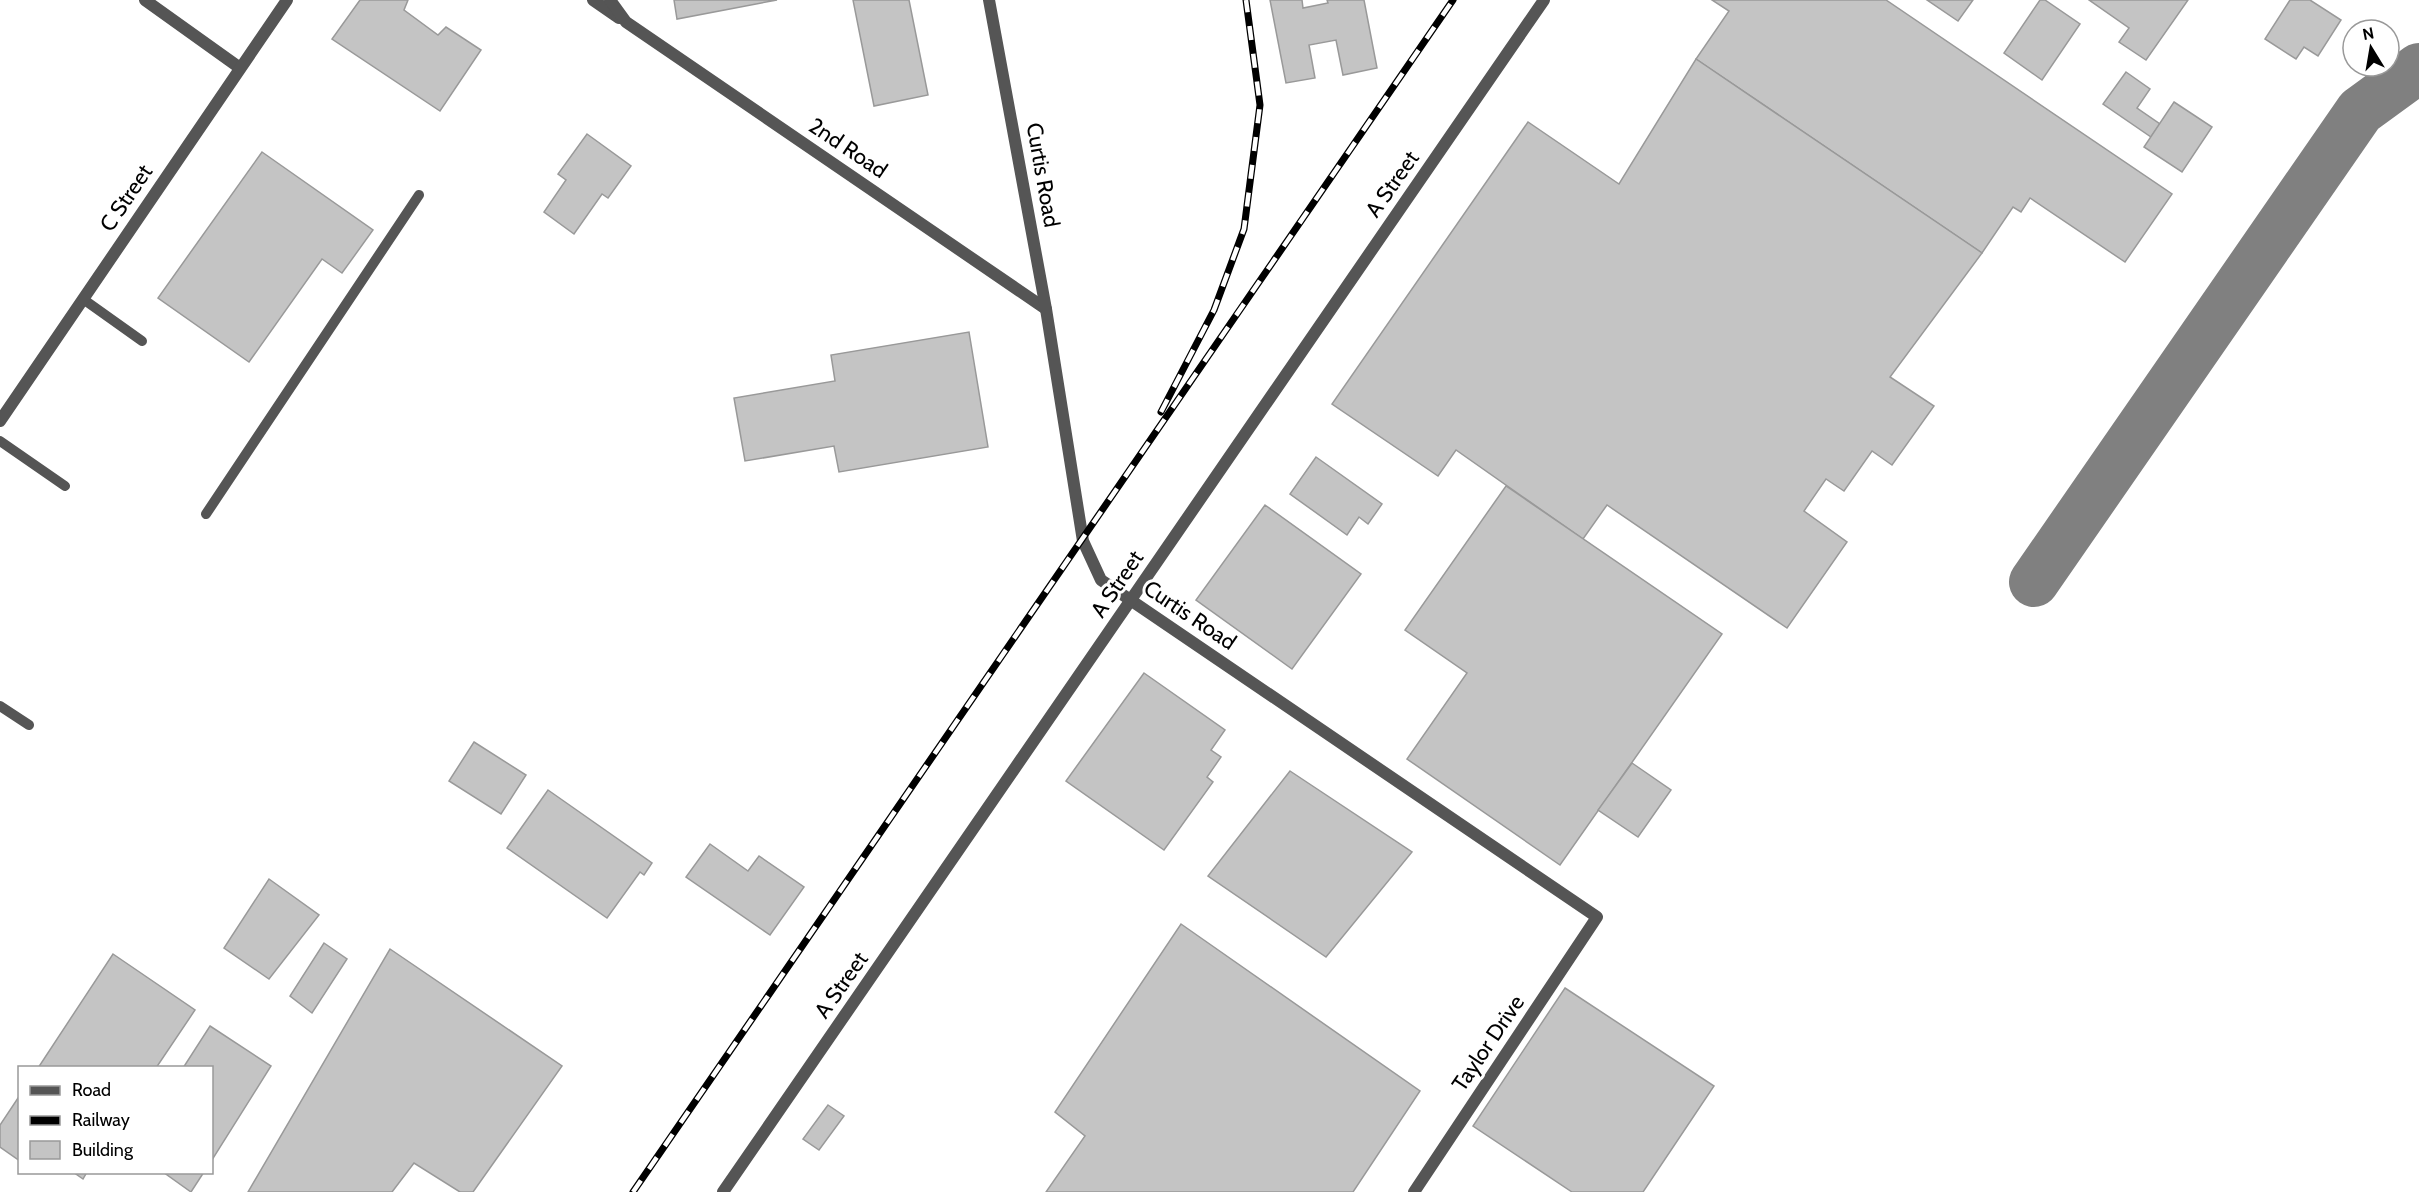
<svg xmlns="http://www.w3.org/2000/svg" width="2419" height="1192" font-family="Cabin,sans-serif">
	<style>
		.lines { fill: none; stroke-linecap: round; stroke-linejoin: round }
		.taxiway { stroke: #808080; stroke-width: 50 }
		.building { fill: #c4c4c4; stroke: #999; stroke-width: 1.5 }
		.lane { stroke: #555; stroke-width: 10 }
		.street { stroke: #555; stroke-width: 12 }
		.rail-casing { stroke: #000; stroke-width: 7 }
		.rail { stroke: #fff; stroke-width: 4.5; stroke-dasharray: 14; stroke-linecap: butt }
		.labels { text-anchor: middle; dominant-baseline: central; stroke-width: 6; stroke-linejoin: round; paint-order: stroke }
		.street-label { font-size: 22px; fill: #000; stroke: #fff }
	</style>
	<rect width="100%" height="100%" fill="#fff"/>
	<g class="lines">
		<path class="taxiway" d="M2034,582L2360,111L2419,68"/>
	</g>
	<g class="building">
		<path d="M360,0H408L404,10L438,35L446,27L481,50L440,111L332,39Z"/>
		<path d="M674,0H777L677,19Z"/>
		<path d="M853,0H909L928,95L874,106Z"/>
		<path d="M1270,0H1302L1303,8L1328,3L1327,0H1364L1377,68L1343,75L1336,40L1309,45L1315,78L1286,83Z"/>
		<path d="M1712,0H1886L2172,194L2125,262L2030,198L2021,212L2013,207L1982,253L1696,59L1729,11Z"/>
		<path d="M1927,0H1973L1958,21Z"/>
		<path d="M2040,0H2045L2080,24L2042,80L2004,53Z"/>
		<path d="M2089,0H2188L2146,60L2119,42L2129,28Z"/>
		<path d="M2290,0H2310L2341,20L2318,56L2304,47L2296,59L2265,39Z"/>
		<path d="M1696,59L1982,253L1890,377L1934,406L1892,465L1872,451L1844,491L1826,479L1804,511L1847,542L1787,628L1607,505L1583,539L1456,450L1438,476L1332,404L1528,122L1619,184Z"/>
		<path d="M2126,72L2150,89L2137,108L2160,124L2151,137L2103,104Z"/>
		<path d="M2174,102L2212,127L2182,172L2144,147Z"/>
		<path d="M587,134L631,166L608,198L602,194L574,234L544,212L566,180L558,174Z"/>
		<path d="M262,152L373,230L342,273L322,259L249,362L158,298Z"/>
		<path d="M969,332L988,447L839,472L834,446L745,461L734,398L835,381L831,355Z"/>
		<path d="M1316,457L1382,504L1368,524L1359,517L1347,535L1290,494Z"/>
		<path d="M1506,486L1722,634L1560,865L1407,759L1467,673L1405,630Z"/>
		<path d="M1265,505L1361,574L1292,669L1196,600Z"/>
		<path d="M1144,673L1225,730L1211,750L1221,757L1207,777L1213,782L1164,850L1066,781Z"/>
		<path d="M474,742L526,775L501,814L449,781Z"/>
		<path d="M1632,763L1671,790L1638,837L1598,810Z"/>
		<path d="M1290,771L1412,852L1326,957L1208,876Z"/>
		<path d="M548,790L652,863L644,875L640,872L607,918L507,848Z"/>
		<path d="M710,844L748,871L759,856L804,887L770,935L686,877Z"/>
		<path d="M269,879L319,915L269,979L224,948Z"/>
		<path d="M1181,924L1420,1091L1353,1192H1046L1085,1136L1055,1112Z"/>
		<path d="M324,943L347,959L312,1013L290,996Z"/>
		<path d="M390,949L562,1066L473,1192H460L414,1163L392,1192H248Z"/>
		<path d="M113,954L195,1010L156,1068H38Z"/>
		<path d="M1565,988L1714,1086L1643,1192H1572L1473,1126Z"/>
		<path d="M210,1026L271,1066L212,1160V1068H183Z"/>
		<path d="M20,1095V1161L0,1147V1125Z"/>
		<path d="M828,1105L844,1116L819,1150L803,1139Z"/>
		<path d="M73,1172H87L83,1179Z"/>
		<path d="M163,1172H204L191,1192Z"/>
	</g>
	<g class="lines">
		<g class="lane">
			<path d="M83,299L142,341"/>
			<path d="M0,441L65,486"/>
			<path d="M206,514L419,195"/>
			<path d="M0,706L29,725"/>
		</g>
		<g class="street">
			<path d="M145,0L240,68"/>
			<path d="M593,0L619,18"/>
			<path d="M610,0L626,22L1046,309"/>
			<path d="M989,0L1046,309L1083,541L1101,580L1597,917L1414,1192"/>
			<path d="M0,421L287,0"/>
			<path d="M723,1192L1544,0"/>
		</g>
		<defs>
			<g id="rail">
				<path d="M1161,412L1214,310L1244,229L1260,105L1246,0"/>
				<path d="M633,1192L1453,0"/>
			</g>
		</defs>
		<use href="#rail" class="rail-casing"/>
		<use href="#rail" class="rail"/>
	</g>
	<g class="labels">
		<g class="street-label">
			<text transform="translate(848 148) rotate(34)">2nd Road</text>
			<text transform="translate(1043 175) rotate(80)">Curtis Road</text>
			<text transform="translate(1392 184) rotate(-55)">A Street</text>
			<text transform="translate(126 198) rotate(-56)">C Street</text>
			<text transform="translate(1117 584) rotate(-56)">A Street</text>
			<text transform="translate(1190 615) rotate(34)">Curtis Road</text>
			<text transform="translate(841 985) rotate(-55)">A Street</text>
			<text transform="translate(1488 1043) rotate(-56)">Taylor Drive</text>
		</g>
	</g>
	<rect x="18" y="1066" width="195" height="108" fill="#ffffff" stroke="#999999" stroke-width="1.5"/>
	<rect x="30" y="1086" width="30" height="9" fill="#555555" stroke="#999999" stroke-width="1.5"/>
	<text x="72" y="1096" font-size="18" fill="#000000">Road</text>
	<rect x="30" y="1116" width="30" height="9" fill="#000000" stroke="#999999" stroke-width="1.5"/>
	<text x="72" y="1126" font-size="18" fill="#000000">Railway</text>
	<rect x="30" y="1141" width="30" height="18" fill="#c4c4c4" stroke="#999999" stroke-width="1.5"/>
	<text x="72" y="1156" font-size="18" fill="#000000">Building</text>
	<g transform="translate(2371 48) rotate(349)"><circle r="28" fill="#ffffff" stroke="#999999" stroke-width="1.5"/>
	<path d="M0-4.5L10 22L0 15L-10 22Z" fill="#000000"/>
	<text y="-9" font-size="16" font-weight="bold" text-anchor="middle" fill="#000000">N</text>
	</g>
</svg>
